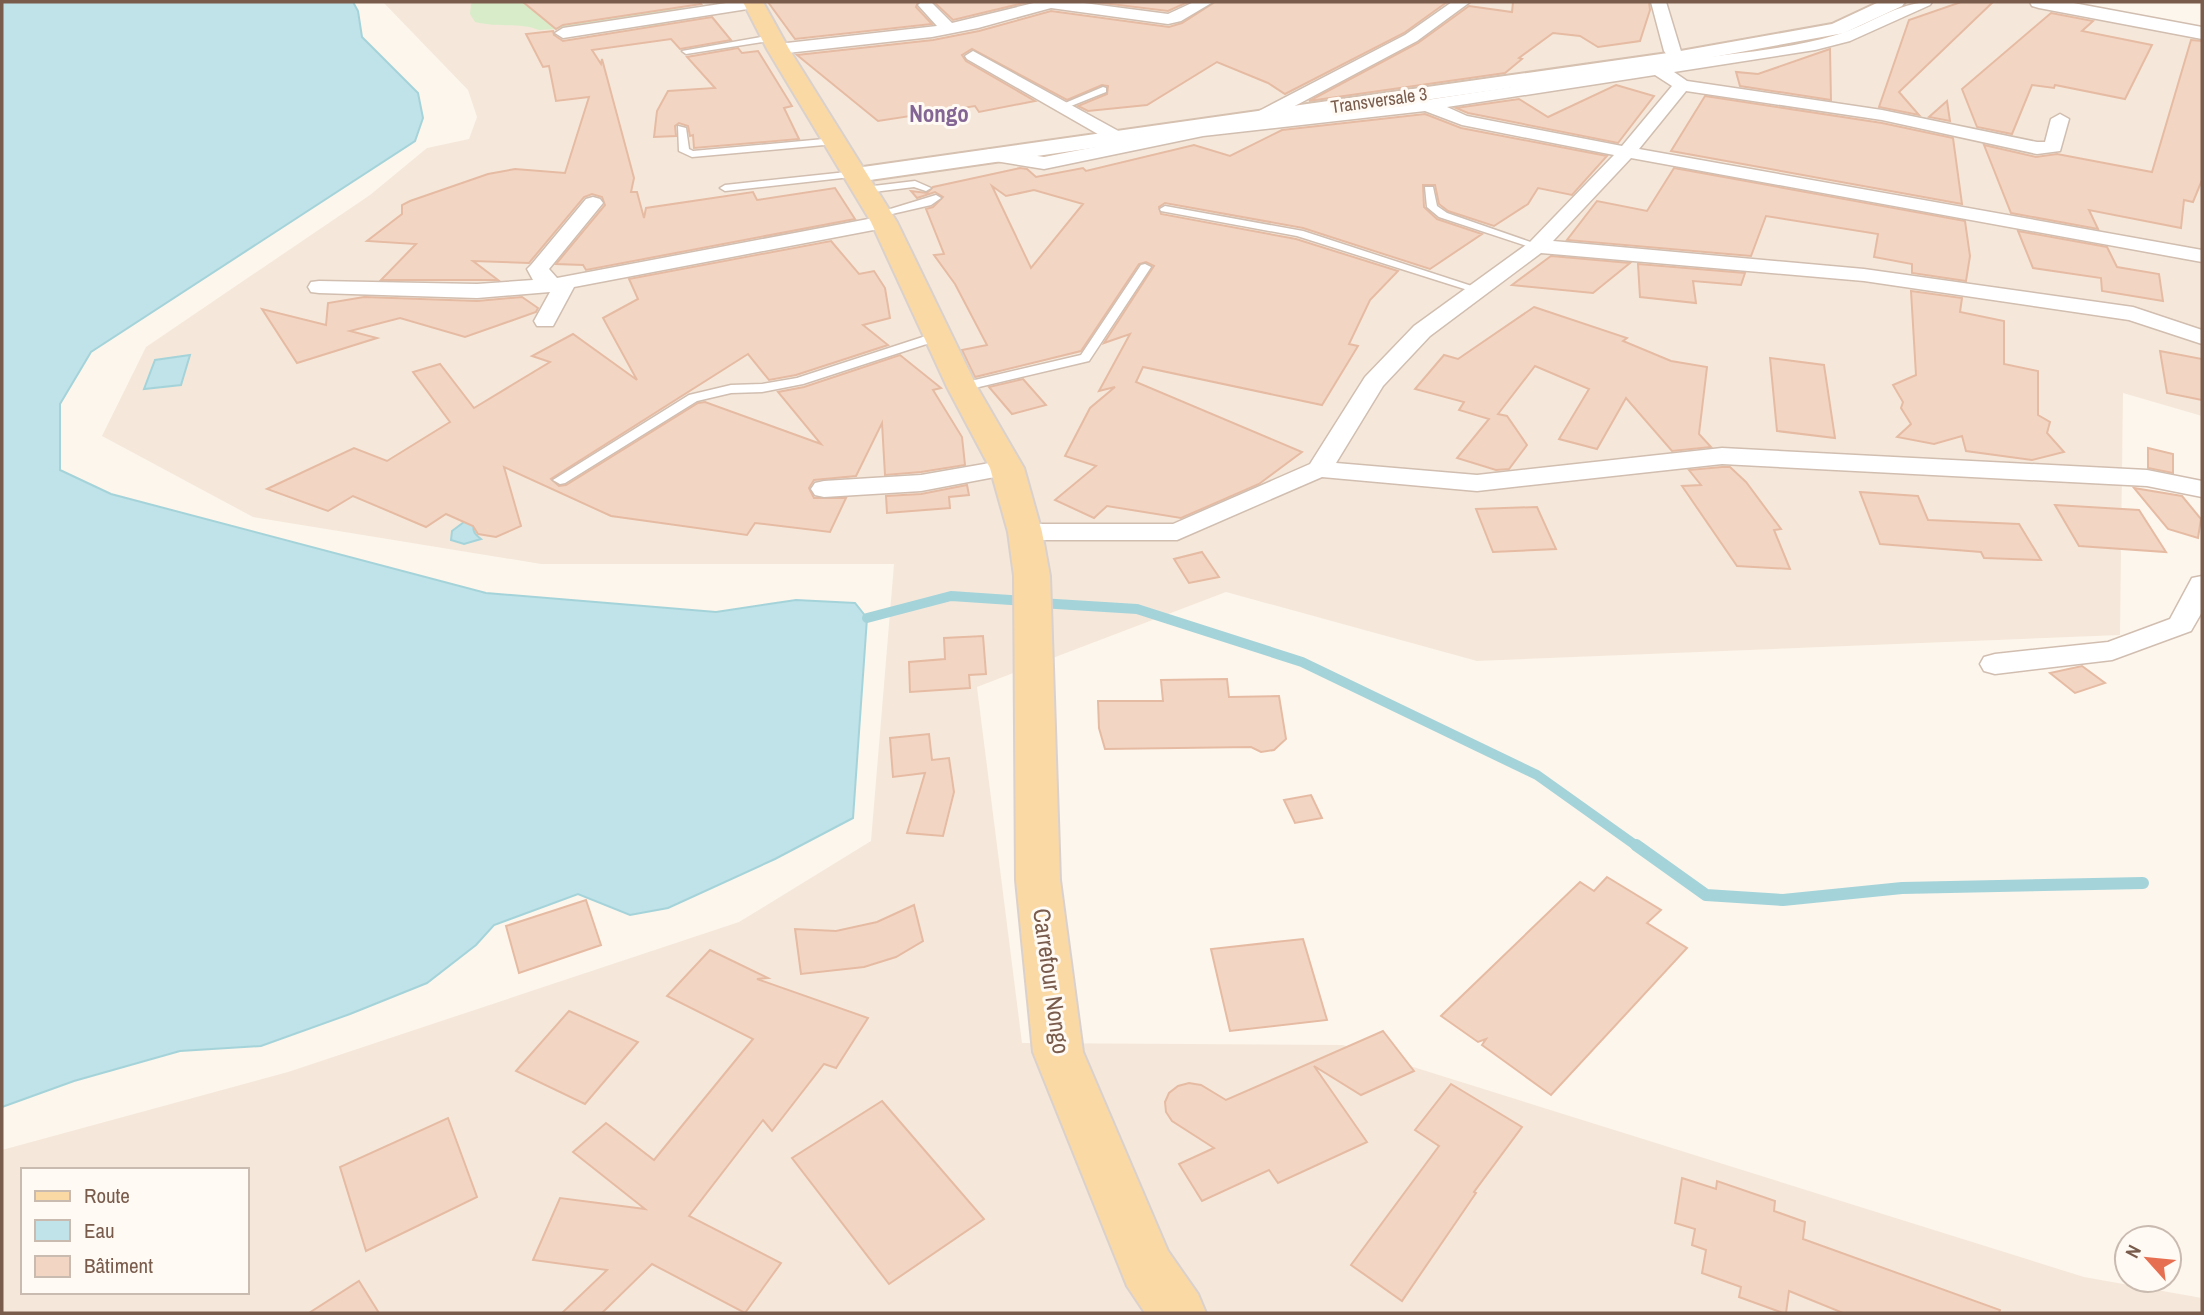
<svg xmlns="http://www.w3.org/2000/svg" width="2204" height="1315" font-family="'Archivo Narrow',sans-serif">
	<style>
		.residential { fill: #f5e8da; fill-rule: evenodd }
		.green { fill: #d8ecc9 }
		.water { fill: #bfe3e8; stroke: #a5d3da; stroke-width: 2 }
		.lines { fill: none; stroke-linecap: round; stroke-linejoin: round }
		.stream-far1 { stroke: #a5d3da; stroke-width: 10 }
		.stream { stroke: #a5d3da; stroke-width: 12 }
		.building { fill: #f3d5c3; stroke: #e6bba3; stroke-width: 2; fill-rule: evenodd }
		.service-casing { stroke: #d1beb0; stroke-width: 3 }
		.minor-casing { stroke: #d1beb0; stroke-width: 3 }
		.tertiary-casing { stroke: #d1beb0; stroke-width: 3 }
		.secondary-casing { stroke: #d6c0b0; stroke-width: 4 }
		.primary-casing { stroke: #dad1cd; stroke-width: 4 }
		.service { fill: #fff; fill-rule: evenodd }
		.minor { fill: #fff; fill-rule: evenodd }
		.tertiary { fill: #fff; fill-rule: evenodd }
		.secondary { fill: #fff; fill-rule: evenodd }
		.primary { fill: #fbd9a5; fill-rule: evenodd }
		.labels { text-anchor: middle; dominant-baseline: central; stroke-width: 6; stroke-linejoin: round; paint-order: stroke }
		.far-street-label { font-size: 18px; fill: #7a5c4d; stroke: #fffaf3 }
		.far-district-label { font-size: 23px; font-weight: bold; fill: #846695; stroke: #fffaf3 }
		.near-street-label { font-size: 24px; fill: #7a5c4d; stroke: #fffaf3 }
	</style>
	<rect width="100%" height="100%" fill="#fdf6ec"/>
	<path class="residential" d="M383,2H2049L2155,30L2202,38V416L2123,393L2120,635L1477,661L1226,592L977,687L1022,1043L1343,1045L2084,1277L2202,1298V1313H2V1150L288,1072L739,922L871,841L894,564H541L253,517L102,436L146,347L370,195L427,148L469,139L477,117L468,90ZM23,1170H247V1292H23Z"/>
	<path class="green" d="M476,2H674L682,9L678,16L657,28L647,29L630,25L539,30C519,22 498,28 475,22L470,14L471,4Z"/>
	<g class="water">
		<path d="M2,2H353L358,11L362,37L418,93L423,118L415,141L91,352L60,404V470L111,494L486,593L716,612L796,600L855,603L867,618L853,818L775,859L668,908L630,915L578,894L494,925L476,945L427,983L350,1014L261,1046L180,1051L74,1081L2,1107Z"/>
		<path d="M190,355L181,385L144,389L155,360Z"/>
		<path d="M476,513C474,526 469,530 481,539L464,544L451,540L452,531Z"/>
	</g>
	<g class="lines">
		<g class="stream-far1">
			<path d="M1040,603L1137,609L1302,662L1537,775L1638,847"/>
			<path d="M867,618L951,596L1025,601"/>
		</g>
		<path class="stream" d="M1636,845L1706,895L1783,900L1902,888L2143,883"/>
	</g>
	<g class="building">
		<path d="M523,2H699L701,4L563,25L556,29Z"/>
		<path d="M768,2H918L916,7L932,24L795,39Z"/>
		<path d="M934,2H1028L953,20Z"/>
		<path d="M1094,2H1188L1168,11Z"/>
		<path d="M1215,2H1447L1404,33L1285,94L1268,83L1217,62L1147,105L1088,111L1078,106L1107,94L1108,86L1102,85L1067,100L972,49L962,55L966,61L1035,101L979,112L975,106L878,121L797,55L933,40L979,31L1051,11L1169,27L1182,23Z"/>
		<path d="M1513,2H1649L1650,10L1640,41L1598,47L1580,36L1553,33L1519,58L1522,59L1505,73L1309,101L1418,43L1469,6L1512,12Z"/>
		<path d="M1961,2H1993L1899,92L1919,115L1879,107L1909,20Z"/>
		<path d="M2051,13L2093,21L2082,31L2152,45L2125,99L2055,85L2054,88L2032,85L2012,134L1977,127L1962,89Z"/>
		<path d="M712,17L731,40L680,49L671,39L592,50L601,64L602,59L634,178L631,192H637L644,218L646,208L753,192L757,200L835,188L855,219L586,270L583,265L556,264L605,205L602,197L592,194L584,197L529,263L473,261L498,280H381L416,244L367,241L402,214V205L410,201L488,174L515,169L565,173L589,97L556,101L549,66L543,67L526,34L553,31L554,35L563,41Z"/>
		<path d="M2191,40L2202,41V180L2193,202L2184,200L2181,228L2089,210L2098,229L2011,213L1984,145L2036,157L2057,154L2152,172Z"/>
		<path d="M738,48L742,53L758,51L792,106L784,108L799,139L694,148L693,135L690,136L688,126L679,123L675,126L676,136L654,137L657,111L668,91L715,88L687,57Z"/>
		<path d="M1830,49L1831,100L1740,86L1736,72L1758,74Z"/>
		<path d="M1616,85L1654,96L1618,143L1468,113L1456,108L1519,99L1548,117Z"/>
		<path d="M1705,96L1882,123L1953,138L1962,204L1671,151Z"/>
		<path d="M1947,101L1950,121L1929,117Z"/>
		<path d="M1425,114L1461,128L1607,156L1572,195L1538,188L1528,204L1494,226L1448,211L1439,204L1435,185H1423L1424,207L1437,219L1482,234L1430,269L1303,228L1165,203L1159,207L1161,214L1296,239L1398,271L1370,300L1349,344L1358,346L1322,405L1143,367L1136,382L1302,452L1259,484L1181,518L1107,506L1094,518L1055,500L1096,466L1065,456L1090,408L1115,387L1099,391L1130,334L1104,343L1154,266L1146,262L1139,264L1081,351L975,377L962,350L987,345L955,284L934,255L944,254L926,209L933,207L943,197L935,192L917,198L911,191L927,193L933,187L1020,168L1027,169L1036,177L1083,168L1086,171L1194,145L1230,156L1282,130ZM992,186L1006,196L1034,190L1083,204L1031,268Z"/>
		<path d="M1674,168L1965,221L1970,256L1966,281L1912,273V264L1874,257L1878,234L1766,216L1751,256L1567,240L1597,201L1647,211Z"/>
		<path d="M2018,231L2107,247L2117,267L2159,274L2163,301L2102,291L2101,278L2033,268Z"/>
		<path d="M831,241L859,274L874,271L885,288L890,318L863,325L888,345L796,375L769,380L748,354L551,479L559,486L566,485L698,403L705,402L821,444L778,392L804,387L900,355L941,388L933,390L962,437L965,465L921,472L885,475L882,423L856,476L814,480L809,488L814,498H846L830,532L755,523L747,535L611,516L504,467L521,526L496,537L478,534L473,526L446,514L426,527L353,496L328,511L267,489L354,448L387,461L450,422L413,372L440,364L474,408L550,362L532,356L573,334L637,380L603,318L638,299L629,279Z"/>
		<path d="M1551,256L1630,263L1593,293L1512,285Z"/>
		<path d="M1638,264L1745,273L1741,285L1693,281L1696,303L1640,297Z"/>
		<path d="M1911,291L1962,298L1960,312L2004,321V364L2038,371V415L2050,422L2047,433L2064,452L2032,460L1966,451L1962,436L1934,444L1897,437L1911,424L1901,408L1903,402L1893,385L1916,375Z"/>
		<path d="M364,297L477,301L522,297L538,308L536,312L465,337L400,318L350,331L377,338L297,363L262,309L326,325L328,303Z"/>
		<path d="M1534,307L1627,338L1623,341L1671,361L1707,367L1699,434L1711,447L1672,451L1626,398L1597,449L1559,439L1589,389L1535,366L1498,414L1507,416L1527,445L1509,469L1496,470L1457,458L1489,419L1459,410L1464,402L1415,389L1444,355L1458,359Z"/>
		<path d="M2160,351L2202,359V400L2167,393Z"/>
		<path d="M1770,358L1824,365L1835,438L1777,431Z"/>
		<path d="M1023,379L1046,405L1012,414L989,387Z"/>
		<path d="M2148,448L2173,454V473L2148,468Z"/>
		<path d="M1722,467H1730L1746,482L1781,529L1774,530L1790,569L1737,566L1682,486L1701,485L1689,470Z"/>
		<path d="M967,485L969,495L949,497L950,508L887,513L886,496L921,494Z"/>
		<path d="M2134,488L2182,496L2201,519L2198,538L2168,529Z"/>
		<path d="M1860,492L1918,496L1928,520L2019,524L2041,560L1984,558L1981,552L1880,544Z"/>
		<path d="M2055,505L2139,510L2166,552L2079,546Z"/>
		<path d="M1537,507L1556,549L1493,552L1476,509Z"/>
		<path d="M1202,552L1219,577L1189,583L1174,559Z"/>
		<path d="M983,636L986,674L969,675L970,688L910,692L909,662L945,659L944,638Z"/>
		<path d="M2082,666L2105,683L2075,693L2050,673Z"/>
		<path d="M1227,679L1229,697L1279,696L1286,739L1274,750L1261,752L1251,747L1105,749L1099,728L1098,701H1163L1161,680Z"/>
		<path d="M929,734L932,760L949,758L954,792L943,836L907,833L925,773L893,777L890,738Z"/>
		<path d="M1311,795L1322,818L1295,823L1284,800Z"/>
		<path d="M1607,877L1661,910L1647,923L1687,948L1551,1095L1482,1045L1486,1039L1478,1042L1441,1016L1580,882L1594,891Z"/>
		<path d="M586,900L601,945L519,973L506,926Z"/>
		<path d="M914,905L923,941L896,957L864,967L801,974L795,929L836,931L877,922Z"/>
		<path d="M1303,939L1327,1020L1230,1031L1211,949Z"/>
		<path d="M710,950L768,978L757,979L868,1018L836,1068L824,1064L772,1131L763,1120L689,1216L781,1263L745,1313L652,1264L602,1313H562L607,1270L533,1260L560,1198L645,1209L573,1152L606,1123L654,1160L753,1039L667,996Z"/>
		<path d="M569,1011L638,1042L585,1104L516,1071Z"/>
		<path d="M1383,1031L1414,1071L1361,1095L1314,1066L1367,1142L1278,1183L1269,1170L1202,1201L1179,1164L1214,1148L1172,1121L1166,1112L1165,1102L1169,1093L1178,1086L1189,1083L1201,1085L1226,1100Z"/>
		<path d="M1451,1084L1522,1127L1474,1192L1476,1193L1402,1301L1351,1265L1439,1146L1415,1130Z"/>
		<path d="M882,1101L984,1219L889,1284L792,1158Z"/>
		<path d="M448,1118L477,1197L366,1251L340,1167Z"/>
		<path d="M1682,1178L1716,1189L1717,1181L1775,1201L1774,1211L1805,1222L1803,1239L2000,1310L1999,1313H1843L1789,1291L1786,1313H1783L1739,1297L1741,1287L1702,1273L1706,1250L1692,1245L1695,1229L1675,1223Z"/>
		<path d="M359,1281L379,1313H309Z"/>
	</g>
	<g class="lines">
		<defs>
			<g id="service">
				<path d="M772,35L776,38L775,40L686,54L682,51Z"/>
				<path d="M1103,87L1106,88V92L1066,108L1058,106Z"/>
				<path d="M678,126L686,128L689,149L693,151L835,138L840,141L835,144L692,157L679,151Z"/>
				<path d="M856,171L860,172V176L725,191L720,188L725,185Z"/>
				<path d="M915,181L931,188L926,191L914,187L865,193L860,190L865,187Z"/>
				<path d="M1425,187H1433L1437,206L1447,213L1542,246L1533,248L1439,217L1427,207Z"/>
				<path d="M936,195L941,198L931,205L879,217L874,214Z"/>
				<path d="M1165,206L1303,231L1484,290L1474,292L1297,236L1161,211L1160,209Z"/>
				<path d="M1145,264L1151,267L1089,361L962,391L956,387L958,384L1081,355L1141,265Z"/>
				<path d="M938,332L942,333V339L803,384L762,392L731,393L697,401L565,483L560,484L553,480L689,395L731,385L762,384L797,378Z"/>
			</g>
			<g id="minor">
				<path d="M733,2L762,3L754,8L563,38L555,33L563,28Z"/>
				<path d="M921,2H931L952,23L1038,2H1076L1168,14L1194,2H1213L1181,21L1168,24L1051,8L978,28L932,37L778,54L770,49L778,44L937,26L918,5Z"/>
				<path d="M1452,2H1470L1417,41L1274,117L1427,100L1672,62L1664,51L1651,2H1666L1683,58L1681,61C1732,53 1787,50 1836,35C1870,25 1897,2 1932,2L1930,5L1850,41L1815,50L1674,72L1687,81L1882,110L2037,142H2045L2051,119L2060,114L2069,119L2060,151L2037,154L1882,120L1686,91L1639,149L2202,250V262L1631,158L1553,241L1864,269L2133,307L2202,330V344L2129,320L1864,281L1541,253L1430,336L1383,386L1336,463L1477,475L1722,448L2147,470L2202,481V497L2147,486L1722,464L1477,491L1322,477L1177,540H1025L1015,538L1012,532L1015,526L1025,524H1173L1310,464L1365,377L1414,326L1530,242L1614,155L1462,125L1425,111L1203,136L1044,169L983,159L981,155L983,151L990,149L1044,157L1203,126L1260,119L1256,115L1259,111L1405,35ZM1655,75L1672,86L1622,146L1467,116L1447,107Z"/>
				<path d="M973,51L1122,133L1125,137L1116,142L1110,141L967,59L965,56Z"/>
				<path d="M593,197L600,199L603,203L549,269L557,278L884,216L891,218L894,222L891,226L884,228L574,287L553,326H537L534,321L550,292L477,298L319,293L311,292L308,287L311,282L319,281L477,284L533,280L527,269L531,265L586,199Z"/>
				<path d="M1007,460L1016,463L1020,468L1016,473L921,491L824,497L815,495L811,489L815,483L824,481L921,475Z"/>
				<path d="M2202,576V612L2191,631L2112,660L1995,674L1984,671L1980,664L1984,657L1995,654L2108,642L2170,619L2192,578Z"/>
			</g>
			<path id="tertiary" d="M2030,2H2068L2202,27V39L2039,8L2032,6Z"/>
			<path id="secondary" d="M1879,2H1905L1902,6L1844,33L1675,64L856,182L847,180L844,175L847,170L856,168L1675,52L1832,24Z"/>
			<path id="primary" d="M743,2H763L789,49L897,222L977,387L1024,468L1042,532L1050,576L1060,880L1083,1052L1168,1251L1198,1294L1206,1313H1145L1127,1286L1033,1052L1016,880L1014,576L1008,532L990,468L947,387L871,222L767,49Z"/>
		</defs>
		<use href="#service" class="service-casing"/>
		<use href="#minor" class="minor-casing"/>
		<use href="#tertiary" class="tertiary-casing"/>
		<use href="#secondary" class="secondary-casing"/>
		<use href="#primary" class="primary-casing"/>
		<use href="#service" class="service"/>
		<use href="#minor" class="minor"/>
		<use href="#tertiary" class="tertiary"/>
		<use href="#secondary" class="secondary"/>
		<use href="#primary" class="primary"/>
	</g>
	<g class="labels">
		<g class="far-street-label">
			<text transform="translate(1379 100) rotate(-8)">Transversale 3</text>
		</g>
		<g class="far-district-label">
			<text x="939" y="113">Nongo</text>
		</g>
		<g class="near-street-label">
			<text transform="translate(1052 981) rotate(82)">Carrefour Nongo</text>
		</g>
	</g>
	<rect width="2204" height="1315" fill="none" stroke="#7a5c4d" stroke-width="7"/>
	<rect x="21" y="1168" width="228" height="126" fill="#fffaf3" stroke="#cabbb1" stroke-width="2"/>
	<rect x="35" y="1191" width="35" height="10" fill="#fbd9a5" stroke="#cabbb1" stroke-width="2"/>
	<text x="84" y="1203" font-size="21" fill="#7a5c4d">Route</text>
	<rect x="35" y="1220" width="35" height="21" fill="#bfe3e8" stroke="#cabbb1" stroke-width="2"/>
	<text x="84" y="1238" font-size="21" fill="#7a5c4d">Eau</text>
	<rect x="35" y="1256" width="35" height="21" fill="#f3d5c3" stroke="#cabbb1" stroke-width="2"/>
	<text x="84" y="1273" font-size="21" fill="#7a5c4d">Bâtiment</text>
	<g transform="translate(2148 1259) rotate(297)"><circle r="33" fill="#fffaf3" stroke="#cabbb1" stroke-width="2"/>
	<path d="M0-5L12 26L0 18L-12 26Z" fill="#e76f51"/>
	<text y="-10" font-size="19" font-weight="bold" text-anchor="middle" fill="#7a5c4d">N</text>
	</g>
</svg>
